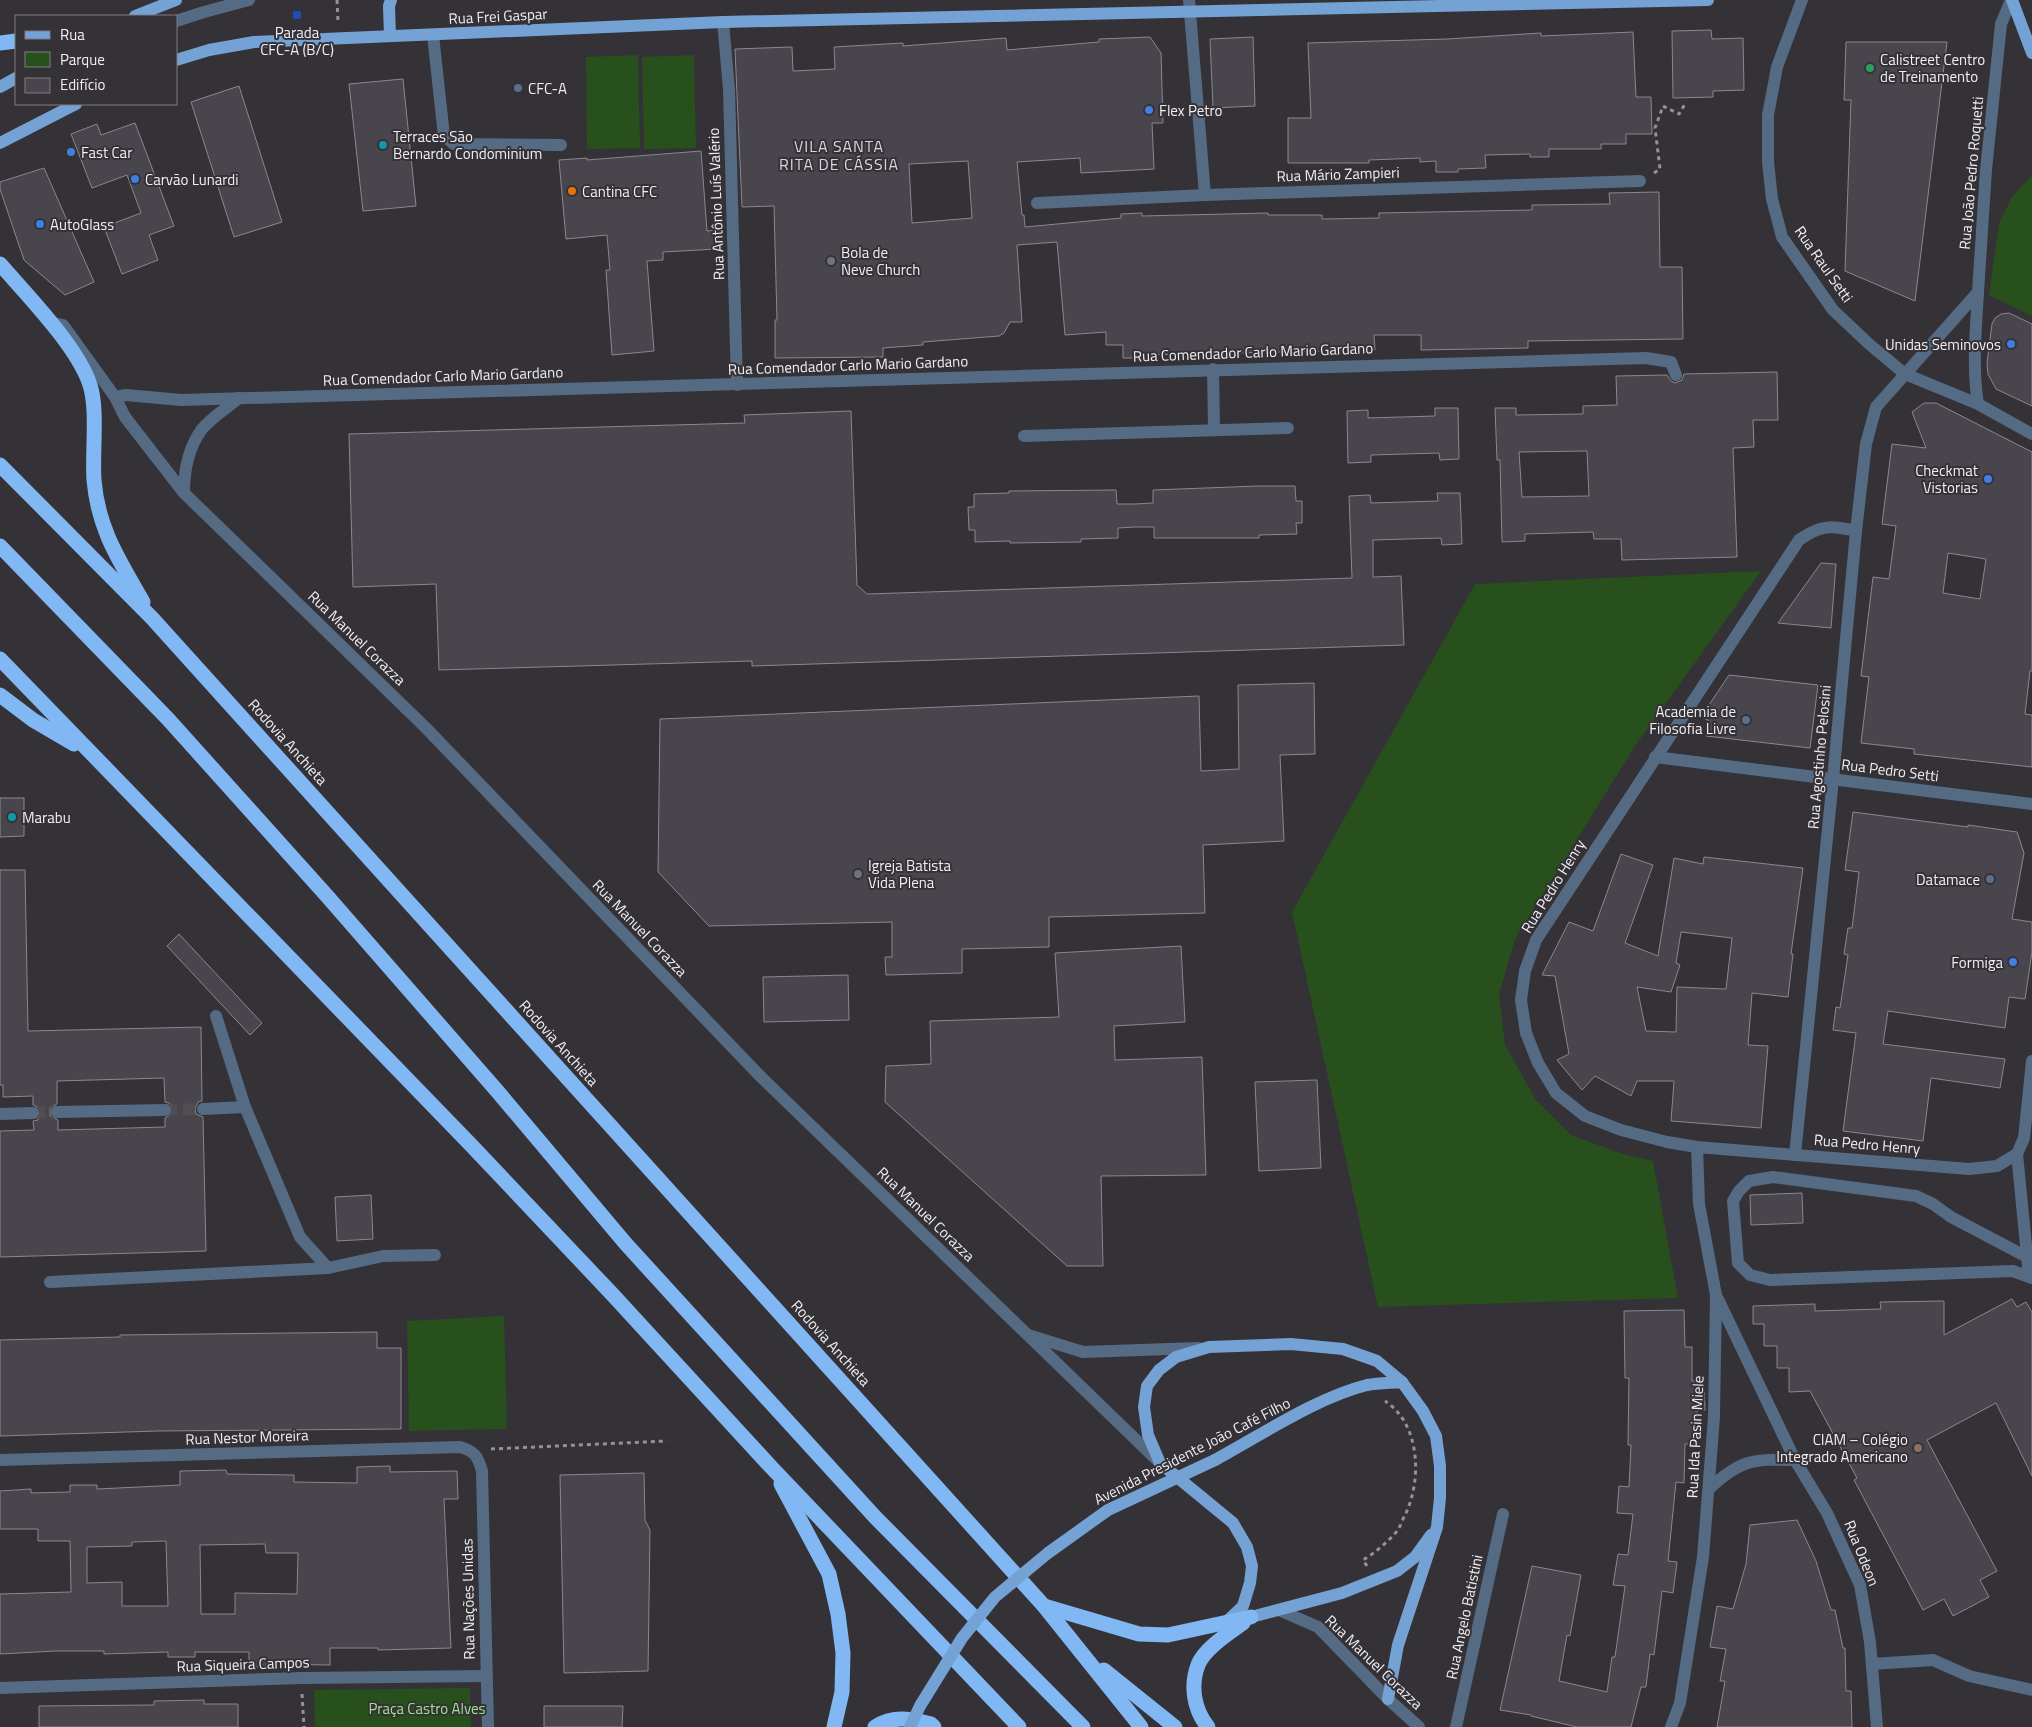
<svg xmlns="http://www.w3.org/2000/svg" width="2032" height="1727" font-family="'Titillium Web',sans-serif">
	<style>
		.green { fill: #28501c }
		.building { fill: #49454c; stroke: #8c878f; fill-rule: evenodd }
		.lines { fill: none; stroke-linecap: round; stroke-linejoin: round }
		.minor-tunnel { stroke: #504d53; stroke-width: 12; stroke-dasharray: 12 6; stroke-linecap: butt }
		.path { stroke: #949197; stroke-width: 3; stroke-dasharray: 4 4; stroke-linecap: butt }
		.minor { stroke: #556b83; stroke-width: 12 }
		.major { stroke: #75a2d4; stroke-width: 12 }
		.highway { stroke: #81b8f3; stroke-width: 15 }
		.major-bridge { stroke: #75a2d4; stroke-width: 12 }
		.transit-dot { fill: #1a4fb4; stroke: #343137; stroke-width: 2 }
		.leisure-dot { fill: #2e9e5b; stroke: #343137; stroke-width: 2 }
		.service-dot { fill: #5c6f8a; stroke: #343137; stroke-width: 2 }
		.shop-dot { fill: #3f7fe0; stroke: #343137; stroke-width: 2 }
		.culture-dot { fill: #0f9aa8; stroke: #343137; stroke-width: 2 }
		.food-dot { fill: #e8710a; stroke: #343137; stroke-width: 2 }
		.worship-dot { fill: #6b7280; stroke: #343137; stroke-width: 2 }
		.education-dot { fill: #8d6e63; stroke: #343137; stroke-width: 2 }
		.labels { text-anchor: middle; dominant-baseline: central; stroke-width: 4; stroke-linejoin: round; paint-order: stroke }
		.street-label { font-size: 15px; fill: #f1eef3; stroke: #343137 }
		.poi-label { font-size: 15px; fill: #f1eef3; stroke: #343137; text-anchor: start }
		.park-label { font-size: 15px; fill: #9fe28d; stroke: #343137 }
		.neighbourhood-label { font-size: 16px; letter-spacing: 1px; fill: #dad5de; stroke: #343137 }
	</style>
	<rect width="100%" height="100%" fill="#343137"/>
	<g class="green">
		<path d="M638,55L640,148L587,149L586,57Z"/>
		<path d="M694,55L696,148L644,149L642,57Z"/>
		<path d="M2032,175V316L1989,295L1999,223L2012,197Z"/>
		<path d="M1761,571L1635,746L1515,939L1499,994L1505,1045L1536,1100L1571,1135L1623,1154L1653,1161L1678,1298L1378,1307L1292,912L1475,584Z"/>
		<path d="M504,1316L507,1429L409,1431L407,1321Z"/>
		<path d="M470,1688L471,1727H315L314,1690Z"/>
	</g>
	<g class="building">
		<path d="M1711,30L1712,39L1743,38L1744,90L1713,91V97L1673,98L1672,31Z"/>
		<path d="M1633,32L1636,97H1651L1652,134H1626V144H1601V149H1549V157H1530V154L1485,155L1486,168L1458,169V172H1436V161L1420,162V158L1369,160V163H1288V118H1311L1308,43L1447,39L1541,33V36Z"/>
		<path d="M1150,37L1161,53L1163,123H1152L1154,169L1081,173L1080,158L1017,162L1022,215H1024L1025,227L1121,218V214L1142,213V216L1268,213V215H1322V219L1379,218V213L1532,210V205L1610,204L1609,193L1659,192L1660,267H1682L1683,339L1528,341V348L1421,350V335H1374L1375,350L1141,355V358H1123V345H1106V332L1065,335L1057,242L1017,245L1022,322H1010L1004,333L999,336L923,342V345L883,348V357L775,358V320H777L774,206L742,207L735,49L792,47L793,71L835,69L834,47L903,43V46L1006,38L1007,50L1099,42V39ZM968,161L972,218L912,223L909,164Z"/>
		<path d="M1253,37L1255,106L1213,108L1210,39Z"/>
		<path d="M1846,42H1947L1915,301L1845,271L1851,100H1844Z"/>
		<path d="M403,79L416,206L363,211L349,84Z"/>
		<path d="M239,86L282,222L234,237L191,102Z"/>
		<path d="M135,123L174,226L149,235L158,260L122,274L104,227L141,213L127,175L92,188L71,134L97,124L101,135Z"/>
		<path d="M701,151L707,231L716,230L717,249L663,252V260L647,261L654,351L612,355L606,270H610L607,235L566,239L559,160L587,158V160Z"/>
		<path d="M44,168L94,282L65,295L24,260L0,189V182Z"/>
		<path d="M2009,313L2032,324V406L1996,389L1988,374L1987,363L1992,324L1995,318L2001,314Z"/>
		<path d="M1777,372L1778,420H1753L1754,447L1733,448L1737,557L1622,560L1621,539H1594L1593,532L1525,534V541L1502,542L1500,460H1497L1495,408H1516V415L1583,414V406L1617,405L1616,376L1667,375L1671,381L1675,383L1682,380L1684,374ZM1587,451L1589,496L1522,497L1519,452Z"/>
		<path d="M1924,403H1936L2032,452V671H2030L2025,714L2032,715V767L1914,754V749L1861,743L1869,677L1861,676L1873,577L1889,579L1896,526L1882,524L1892,444L1926,448L1912,412ZM1948,553L1986,559L1980,599L1943,593Z"/>
		<path d="M1435,408H1458L1459,459L1440,460L1439,453L1371,455V462L1348,463L1347,411L1368,410V418L1435,416Z"/>
		<path d="M851,411L857,585L867,594L1352,578L1349,496L1370,495L1371,503L1438,501L1437,493H1460L1462,544L1442,545L1441,538L1373,540V577L1401,576L1404,645L752,666V661L439,670L436,584L353,587L349,434L745,423L744,415Z"/>
		<path d="M1258,486H1295L1296,501H1302V523H1296L1297,534L1259,535V538H1154V527H1135L1118,528V538L1081,539V542L1010,543V541L975,542V530H969L968,507H974V494L1009,493V491L1116,490L1117,504H1135L1153,503V490Z"/>
		<path d="M1821,563L1836,564L1831,628L1778,623Z"/>
		<path d="M1729,675L1818,685L1810,748L1706,736L1708,720L1701,717Z"/>
		<path d="M1314,683L1315,754L1280,755L1284,841L1203,845L1205,913L1049,917V947L962,949V973L886,975L885,957H892V922L709,926L658,872L660,719L1199,696L1201,771L1239,769L1238,685Z"/>
		<path d="M0,798H24V836L0,837Z"/>
		<path d="M1853,812L1968,827V825L2017,832L2024,853L2012,919L2032,922V952L2025,999L2009,997L2005,1028L1888,1011L1883,1044L2005,1059L2000,1088L1931,1078L1923,1141L1843,1131L1856,1033L1833,1030L1836,1007L1840,1008L1848,955L1844,954L1848,928H1852L1859,872L1845,870Z"/>
		<path d="M1621,854L1653,865L1625,943L1658,956L1674,858L1703,864L1704,857L1803,868L1791,954H1793L1788,997L1752,993L1748,1045L1768,1046L1761,1128L1671,1121L1674,1081H1637L1631,1096L1595,1076L1582,1090L1557,1060L1569,1054L1555,976L1542,975L1569,922L1593,931ZM1681,932L1732,938L1726,989L1677,987L1676,1032L1646,1031L1637,987L1671,992L1680,965L1676,963Z"/>
		<path d="M0,870H25L28,1031L201,1027L202,1101L198,1102L195,1109L196,1114L203,1117L206,1251L0,1257V1131L34,1130L33,1121L38,1120L41,1113L40,1108L33,1105V1096L3,1097V1085H0ZM164,1078L165,1102L169,1103L173,1109L172,1114L165,1118V1127L58,1130V1120L50,1116V1108L57,1104V1081Z"/>
		<path d="M179,934L262,1023L250,1035L167,946Z"/>
		<path d="M1181,946L1185,1022L1114,1026L1115,1060L1202,1057L1206,1175L1101,1176L1103,1266H1067L885,1102L886,1066L931,1064L930,1021L1059,1017L1055,953Z"/>
		<path d="M848,975L849,1020L764,1022L763,977Z"/>
		<path d="M1317,1080L1321,1168L1259,1171L1255,1082Z"/>
		<path d="M1802,1193L1803,1223L1751,1225L1750,1195Z"/>
		<path d="M371,1195L373,1239L337,1241L335,1197Z"/>
		<path d="M2012,1299L2017,1307L2026,1302L2032,1312V1476L1996,1403L1927,1440L1997,1571L1980,1580L1989,1597L1953,1616L1944,1599L1923,1610L1854,1480L1857,1478L1810,1391L1789,1392V1368H1777V1346H1764V1324H1753V1306L1815,1304V1311L1881,1309L1880,1302L1944,1301V1335Z"/>
		<path d="M1684,1310L1685,1347H1692V1381H1704L1705,1410H1697V1444H1685L1684,1483L1676,1482L1668,1561L1677,1562L1673,1593L1662,1591L1654,1655L1650,1654L1646,1687H1641L1631,1727H1577L1531,1716V1715L1500,1710L1532,1566L1581,1575L1570,1636L1567,1635L1559,1681L1607,1692L1612,1657H1615L1625,1586L1613,1585L1618,1554L1628,1555L1633,1514L1617,1513L1619,1486L1629,1487L1631,1445H1628L1629,1378H1625L1624,1311Z"/>
		<path d="M377,1332V1348H401V1429L158,1431L0,1436V1340L120,1337V1335Z"/>
		<path d="M390,1466V1472L457,1471L458,1499H444L451,1648L378,1650V1648H330V1665L266,1664V1667H249V1652H195V1657H168V1652L104,1654V1651H56L0,1654V1594L71,1592L70,1541H38V1529H0V1491L31,1489V1493L70,1492V1485H97V1489L180,1485V1471L226,1470L227,1474L294,1475V1482L357,1483V1467ZM166,1541L168,1606H122V1582L87,1583V1547L132,1546V1542ZM265,1544L266,1553H298L297,1594L235,1593V1614H201L200,1545Z"/>
		<path d="M644,1473L645,1520L650,1530L648,1671L564,1673L560,1475Z"/>
		<path d="M1797,1520L1816,1561L1831,1610H1835L1843,1648H1845L1846,1691H1851L1852,1727H1717L1725,1681H1720L1726,1649L1710,1647L1717,1606L1733,1609L1746,1564L1750,1525Z"/>
		<path d="M204,1700V1704H238V1727H39V1706L154,1705V1701Z"/>
		<path d="M544,1706H623L622,1727H544Z"/>
	</g>
	<g class="lines">
		<g class="minor-tunnel">
			<path d="M165,1110L203,1109"/>
			<path d="M33,1113L57,1112"/>
		</g>
		<g class="path">
			<path d="M337,0L338,22"/>
			<path d="M1654,173L1660,169L1655,128L1663,106L1679,114L1685,104"/>
			<path d="M491,1449L667,1441"/>
			<path d="M1367,1566L1363,1560C1376,1552 1388,1542 1398,1530C1401,1525 1403,1518 1406,1513C1422,1478 1420,1424 1385,1401"/>
			<path d="M302,1694L304,1727"/>
		</g>
		<g class="minor">
			<path d="M1189,0L1205,195"/>
			<path d="M1802,0L1777,67L1768,115V162L1772,199L1782,237L1833,310L1869,344L1905,374L1978,404L2032,434"/>
			<path d="M176,21L204,12L249,0"/>
			<path d="M723,22L729,89L737,385"/>
			<path d="M433,35L444,136L454,144L561,145"/>
			<path d="M1037,203L1205,195L1640,181"/>
			<path d="M1978,292C1976,330 1972,367 1978,404"/>
			<path d="M49,322L63,325L115,397L126,395L181,400L1646,358L1671,362L1676,375"/>
			<path d="M1213,369L1214,430"/>
			<path d="M115,397L125,417L184,493"/>
			<path d="M239,398C227,408 212,417 202,429C188,448 184,470 184,493L426,728L762,1078L1160,1463"/>
			<path d="M1024,436L1288,428"/>
			<path d="M1856,531C1831,525 1820,525 1799,540L1536,940L1525,971L1521,1000L1526,1033L1538,1063L1556,1093L1585,1116L1621,1130L1667,1142L1697,1147L1969,1169L1997,1166L2017,1154"/>
			<path d="M1655,757L2032,804"/>
			<path d="M216,1016L245,1107L300,1237L328,1268L383,1256L435,1255"/>
			<path d="M203,1109L245,1107"/>
			<path d="M57,1112L165,1110"/>
			<path d="M0,1114L33,1113"/>
			<path d="M1795,1155L1833,779L1856,531L1866,444L1876,407L1978,292L1986,170L2001,24L2011,0"/>
			<path d="M2032,1258L2027,1257L1951,1217L1933,1204L1916,1196L1773,1177L1749,1181L1739,1191L1733,1201L1738,1263L1750,1275L1770,1280L2013,1271L2032,1278"/>
			<path d="M2029,1276L2017,1154L2024,1138L2032,1061"/>
			<path d="M50,1282L328,1268"/>
			<path d="M1718,1299L1795,1460L1827,1513L1860,1585L1870,1642L1877,1727"/>
			<path d="M1028,1335L1083,1352L1198,1348"/>
			<path d="M0,1460L460,1447C475,1451 478,1457 482,1471L488,1727"/>
			<path d="M1710,1488C1741,1459 1754,1459 1795,1460"/>
			<path d="M1279,1610L1318,1627L1388,1699L1419,1727"/>
			<path d="M1872,1664L1933,1660L1969,1676L2032,1690"/>
			<path d="M0,1688L302,1678L486,1676"/>
			<path d="M1456,1727L1503,1514"/>
			<path d="M1671,1727L1680,1703L1703,1557L1714,1417L1716,1295L1699,1204L1697,1147"/>
		</g>
		<g class="major">
			<path d="M2012,0L2032,53"/>
			<path d="M135,16L176,0"/>
			<path d="M390,36L389,6L391,0"/>
			<path d="M176,60L209,50L254,42L723,22L1708,0"/>
			<path d="M0,87L16,78"/>
			<path d="M0,143L76,104"/>
			<path d="M1215,1460C1261,1435 1318,1397 1367,1385C1378,1383 1391,1383 1402,1382"/>
			<path d="M1251,1617L1342,1593L1397,1571L1415,1557L1431,1535"/>
			<path d="M1225,1623L1243,1606L1250,1583L1252,1566L1247,1547L1233,1523L1160,1463L1148,1435L1144,1407L1147,1386L1159,1370L1176,1357L1209,1347L1291,1344L1343,1349L1377,1361L1402,1382L1423,1411L1436,1436L1440,1466V1498L1437,1527L1398,1645L1388,1699"/>
		</g>
		<g class="highway">
			<path d="M0,43L16,41"/>
			<path d="M0,264C27,295 78,347 90,385C98,409 92,453 94,480C98,529 119,560 143,602"/>
			<path d="M0,465L152,618L1044,1606L1141,1727"/>
			<path d="M0,546L168,719L327,896L498,1092L626,1244L875,1517L1083,1727"/>
			<path d="M0,659L471,1145L612,1294L772,1468L1019,1727"/>
			<path d="M0,695L33,720L74,744"/>
			<path d="M781,1484L829,1574L838,1614L843,1653L842,1692L834,1727"/>
			<path d="M1044,1606L1139,1634L1168,1635L1251,1617"/>
			<path d="M1104,1670L1175,1727"/>
			<path d="M875,1727C894,1715 910,1719 931,1724L934,1727"/>
			<path d="M1208,1727C1194,1710 1190,1686 1198,1665C1204,1649 1229,1633 1243,1623"/>
		</g>
		<path class="major-bridge" d="M910,1727L920,1706L962,1638L995,1597L1048,1553L1108,1510L1215,1460"/>
	</g>
	<rect class="transit-dot" x="292" y="10" width="10" height="10" rx="2.5"/>
	<circle class="leisure-dot" cx="1870" cy="68" r="5"/>
	<g class="service-dot">
		<circle cx="518" cy="88" r="5"/>
		<circle cx="1746" cy="720" r="5"/>
		<circle cx="1990" cy="879" r="5"/>
	</g>
	<g class="shop-dot">
		<circle cx="1149" cy="110" r="5"/>
		<circle cx="71" cy="152" r="5"/>
		<circle cx="135" cy="179" r="5"/>
		<circle cx="40" cy="224" r="5"/>
		<circle cx="2011" cy="344" r="5"/>
		<circle cx="1988" cy="479" r="5"/>
		<circle cx="2013" cy="962" r="5"/>
	</g>
	<g class="culture-dot">
		<circle cx="383" cy="145" r="5"/>
		<circle cx="12" cy="817" r="5"/>
	</g>
	<circle class="food-dot" cx="572" cy="191" r="5"/>
	<g class="worship-dot">
		<circle cx="831" cy="261" r="5"/>
		<circle cx="858" cy="874" r="5"/>
	</g>
	<circle class="education-dot" cx="1918" cy="1448" r="5"/>
	<g class="labels">
		<g class="street-label">
			<text transform="translate(498 16) rotate(-3)">Rua Frei Gaspar</text>
			<text transform="translate(1971 173) rotate(-85)">Rua João Pedro Roquetti</text>
			<text transform="translate(1338 174) rotate(-2)">Rua Mário Zampieri</text>
			<text transform="translate(716 204) rotate(-92)">Rua Antônio Luís Valério</text>
			<text transform="translate(1824 264) rotate(55)">Rua Raul Setti</text>
			<text transform="translate(1253 352) rotate(-2)">Rua Comendador Carlo Mario Gardano</text>
			<text transform="translate(848 365) rotate(-2)">Rua Comendador Carlo Mario Gardano</text>
			<text transform="translate(443 376) rotate(-2)">Rua Comendador Carlo Mario Gardano</text>
			<text transform="translate(357 638) rotate(44)">Rua Manuel Corazza</text>
			<text transform="translate(288 742) rotate(48)">Rodovia Anchieta</text>
			<text transform="translate(1819 757) rotate(-85)">Rua Agostinho Pelosini</text>
			<text transform="translate(1890 770) rotate(7)">Rua Pedro Setti</text>
			<text transform="translate(1553 886) rotate(-58)">Rua Pedro Henry</text>
			<text transform="translate(640 928) rotate(46)">Rua Manuel Corazza</text>
			<text transform="translate(559 1043) rotate(48)">Rodovia Anchieta</text>
			<text transform="translate(1867 1144) rotate(5)">Rua Pedro Henry</text>
			<text transform="translate(926 1214) rotate(44)">Rua Manuel Corazza</text>
			<text transform="translate(831 1343) rotate(48)">Rodovia Anchieta</text>
			<text transform="translate(247 1437) rotate(-2)">Rua Nestor Moreira</text>
			<text transform="translate(1695 1437) rotate(-87)">Rua Ida Pasin Miele</text>
			<text transform="translate(1192 1451) rotate(-27)">Avenida Presidente João Café Filho</text>
			<text transform="translate(1862 1553) rotate(68)">Rua Odeon</text>
			<text transform="translate(468 1599) rotate(-91)">Rua Nações Unidas</text>
			<text transform="translate(1464 1617) rotate(-78)">Rua Angelo Batistini</text>
			<text transform="translate(1374 1662) rotate(44)">Rua Manuel Corazza</text>
			<text transform="translate(243 1664) rotate(-2)">Rua Siqueira Campos</text>
		</g>
		<g class="poi-label">
			<text x="297" y="32" text-anchor="middle">Parada<tspan x="297" dy="17">CFC-A (B/C)</tspan></text>
			<text x="1880" y="59">Calistreet Centro<tspan x="1880" dy="17">de Treinamento</tspan></text>
			<text x="528" y="88">CFC-A</text>
			<text x="1159" y="110">Flex Petro</text>
			<text x="393" y="136">Terraces São<tspan x="393" dy="17">Bernardo Condominium</tspan></text>
			<text x="81" y="152">Fast Car</text>
			<text x="145" y="179">Carvão Lunardi</text>
			<text x="582" y="191">Cantina CFC</text>
			<text x="50" y="224">AutoGlass</text>
			<text x="841" y="252">Bola de<tspan x="841" dy="17">Neve Church</tspan></text>
			<text x="2001" y="344" text-anchor="end">Unidas Seminovos</text>
			<text x="1978" y="470" text-anchor="end">Checkmat<tspan x="1978" dy="17">Vistorias</tspan></text>
			<text x="1736" y="711" text-anchor="end">Academia de<tspan x="1736" dy="17">Filosofia Livre</tspan></text>
			<text x="22" y="817">Marabu</text>
			<text x="868" y="865">Igreja Batista<tspan x="868" dy="17">Vida Plena</tspan></text>
			<text x="1980" y="879" text-anchor="end">Datamace</text>
			<text x="2003" y="962" text-anchor="end">Formiga</text>
			<text x="1908" y="1439" text-anchor="end">CIAM – Colégio<tspan x="1908" dy="17">Integrado Americano</tspan></text>
		</g>
		<g class="park-label">
			<text x="427" y="1708">Praça Castro Alves</text>
		</g>
		<g class="neighbourhood-label">
			<text x="839" y="146">VILA SANTA<tspan x="839" dy="18">RITA DE CÁSSIA</tspan></text>
		</g>
	</g>
	<rect x="15" y="15" width="162" height="90" fill="#343137" stroke="#807d82"/>
	<rect x="25" y="31" width="25" height="8" fill="#75a2d4" stroke="#807d82"/>
	<text x="60" y="40" font-size="15" fill="#f1eef3">Rua</text>
	<rect x="25" y="52" width="25" height="15" fill="#28501c" stroke="#807d82"/>
	<text x="60" y="65" font-size="15" fill="#f1eef3">Parque</text>
	<rect x="25" y="78" width="25" height="15" fill="#49454c" stroke="#807d82"/>
	<text x="60" y="90" font-size="15" fill="#f1eef3">Edifício</text>
</svg>
